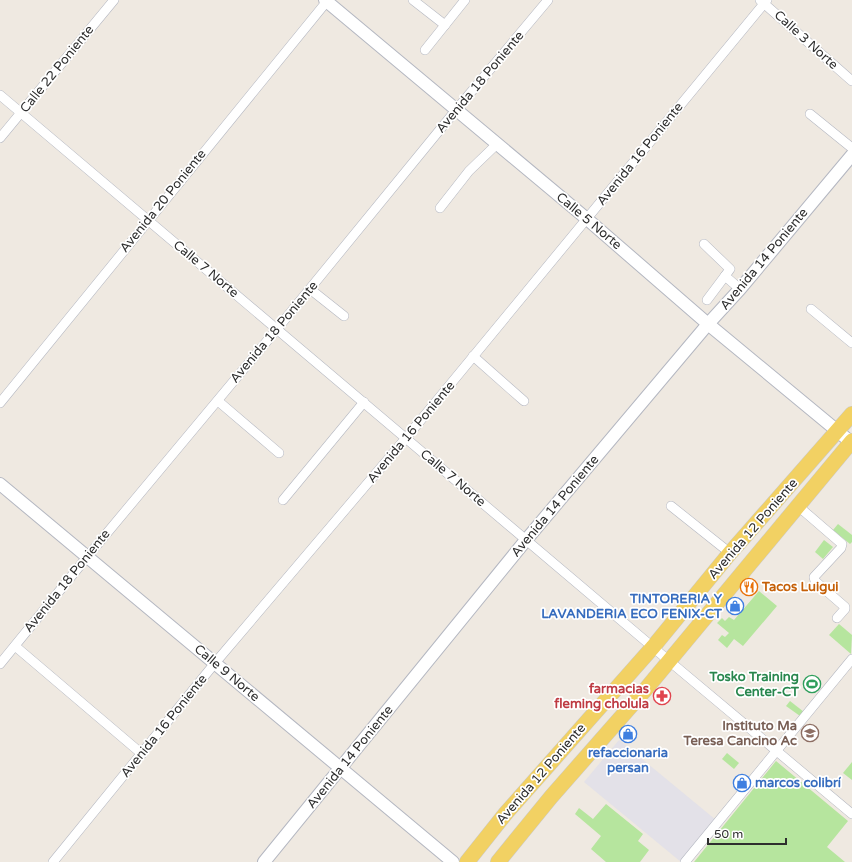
<svg xmlns="http://www.w3.org/2000/svg" width="852" height="862" font-family="'Varela Round',sans-serif">
	<style>
		.industrial { fill: #e3e1e8 }
		.green { fill: #b6e59e }
		.lines { fill: none; stroke-linecap: round; stroke-linejoin: round }
		.minor-casing { stroke: #b4b7c1; stroke-width: 10 }
		.tertiary-casing { stroke: #b4b7c1; stroke-width: 14 }
		.primary-casing { stroke: #c9c9c9; stroke-width: 16 }
		.minor { stroke: #fff; stroke-width: 9 }
		.tertiary { stroke: #fff; stroke-width: 12 }
		.primary { stroke: #f2d163; stroke-width: 15 }
		.labels { text-anchor: middle; dominant-baseline: central; stroke-width: 3.5; stroke-linejoin: round; paint-order: stroke }
		.street-label { font-size: 13px; fill: #2e2e2e; stroke: #fff }
		.food-label { font-size: 13px; font-weight: bold; fill: #c56008; stroke: #fff; text-anchor: start }
		.shop-label { font-size: 13px; font-weight: bold; fill: #366cbe; stroke: #fff; text-anchor: end }
		.leisure-label { font-size: 13px; font-weight: bold; fill: #27864d; stroke: #fff; text-anchor: end }
		.health-label { font-size: 13px; font-weight: bold; fill: #be3a42; stroke: #fff; text-anchor: end }
		.education-label { font-size: 13px; font-weight: bold; fill: #785e54; stroke: #fff; text-anchor: end }
	</style>
	<rect width="100%" height="100%" fill="#efe9e1"/>
	<path class="industrial" d="M619,740L716,820L681,862L584,782Z"/>
	<g class="green">
		<path d="M838,524L852,535V542L850,544L833,530Z"/>
		<path d="M824,540L833,547L823,559L815,552Z"/>
		<path d="M759,591L777,606L743,646L734,639L727,648L718,640L722,635L725,637L729,633L717,623L722,618L725,621L729,617L734,620Z"/>
		<path d="M839,624L852,635L851,654L829,635Z"/>
		<path d="M790,701L804,712L800,716L786,706Z"/>
		<path d="M727,753L739,763L734,769L722,759Z"/>
		<path d="M776,761L848,821L827,847L845,862H694Z"/>
		<path d="M852,762V780L843,773Z"/>
		<path d="M606,804L643,834L638,841L649,850L640,862H606L591,849L601,836L575,814L579,808L593,819Z"/>
	</g>
	<g class="lines">
		<defs>
			<g id="minor">
				<path d="M413,0L445,25"/>
				<path d="M760,0L852,81"/>
				<path d="M425,50L465,0"/>
				<path d="M0,95L668,660L852,814"/>
				<path d="M810,114L852,148"/>
				<path d="M0,138L114,0"/>
				<path d="M440,208L469,171L497,144"/>
				<path d="M704,244L730,269L725,276"/>
				<path d="M310,289L344,316"/>
				<path d="M707,300L725,276L740,289"/>
				<path d="M811,309L852,343"/>
				<path d="M473,356L524,401"/>
				<path d="M218,401L279,453"/>
				<path d="M0,403L328,0"/>
				<path d="M283,500L364,402"/>
				<path d="M671,506L730,553"/>
				<path d="M798,506L842,544L841,548L814,577L815,581L845,607V609L837,618"/>
				<path d="M15,646L142,754"/>
				<path d="M0,664L87,557L277,329L456,110L548,0"/>
				<path d="M53,862L215,663L406,438L767,0"/>
				<path d="M685,862L852,659"/>
			</g>
			<g id="tertiary">
				<path d="M325,0L587,219L708,324L852,443"/>
				<path d="M0,484L453,862"/>
				<path d="M264,862L526,540L708,324L740,289L852,155"/>
			</g>
			<g id="primary">
				<path d="M467,862L506,813L653,647L730,553L852,414"/>
				<path d="M498,862L551,797L645,690L852,441"/>
			</g>
		</defs>
		<use href="#minor" class="minor-casing"/>
		<use href="#tertiary" class="tertiary-casing"/>
		<use href="#primary" class="primary-casing"/>
		<use href="#minor" class="minor"/>
		<use href="#tertiary" class="tertiary"/>
		<use href="#primary" class="primary"/>
	</g>
	<defs>
		<symbol id="restaurant-ring" viewBox="-11 -11 22 22"><circle r="9.5" fill="#fff" stroke="#e8710a" stroke-width="1.5"/><path d="M-5-6h1v4h1v-4h1v4h1v-4h1v5L-1.5 .5V6h-2V.5L-5-1ZM5-6V6H3V1.5H1.5Q1.5-4 5-6Z" fill="#e8710a"/></symbol>
		<symbol id="shop-ring" viewBox="-11 -11 22 22"><circle r="9.5" fill="#fff" stroke="#3f7fe0" stroke-width="1.5"/><path d="M-5-2.5h2.3a2.7 3.5 0 0 1 5.4 0H5L5.5 6h-11ZM-1.5-2.5h3a1.5 2.3 0 0 0-3 0Z" fill="#3f7fe0"/></symbol>
		<symbol id="stadium-ring" viewBox="-11 -11 22 22"><circle r="9.5" fill="#fff" stroke="#2e9e5b" stroke-width="1.5"/><path d="M0-5a6.5 5 0 1 0 0 10a6.5 5 0 1 0 0-10ZM-3.5-1.8h7v3.6h-7Z" fill="#2e9e5b"/></symbol>
		<symbol id="pharmacy-ring" viewBox="-11 -11 22 22"><circle r="9.5" fill="#fff" stroke="#e0444e" stroke-width="1.5"/><path d="M-2-6h4v4h4v4h-4v4h-4v-4h-4v-4h4Z" fill="#e0444e"/></symbol>
		<symbol id="school-ring" viewBox="-11 -11 22 22"><circle r="9.5" fill="#fff" stroke="#8d6e63" stroke-width="1.5"/><path d="M0-5L7-2L0 1L-7-2ZM-4 1L0 2.5L4 1V4Q0 6-4 4Z" fill="#8d6e63"/></symbol>
	</defs>
	<g fill-rule="evenodd">
		<use href="#restaurant-ring" x="739" y="577" width="20" height="20"/>
		<use href="#shop-ring" x="725" y="596" width="20" height="20"/>
		<use href="#stadium-ring" x="802" y="674" width="20" height="20"/>
		<use href="#pharmacy-ring" x="652" y="686" width="20" height="20"/>
		<use href="#school-ring" x="800" y="723" width="20" height="20"/>
		<use href="#shop-ring" x="618" y="724" width="20" height="20"/>
		<use href="#shop-ring" x="732" y="773" width="20" height="20"/>
	</g>
	<g class="labels">
		<g class="street-label">
			<text transform="translate(806 40) rotate(42)">Calle 3 Norte</text>
			<text transform="translate(57 69) rotate(-51)">Calle 22 Poniente</text>
			<text transform="translate(480 82) rotate(-50)">Avenida 18 Poniente</text>
			<text transform="translate(640 154) rotate(-51)">Avenida 16 Poniente</text>
			<text transform="translate(163 201) rotate(-51)">Avenida 20 Poniente</text>
			<text transform="translate(589 221) rotate(40)">Calle 5 Norte</text>
			<text transform="translate(764 259) rotate(-50)">Avenida 14 Poniente</text>
			<text transform="translate(206 269) rotate(40)">Calle 7 Norte</text>
			<text transform="translate(274 332) rotate(-50)">Avenida 18 Poniente</text>
			<text transform="translate(411 432) rotate(-50)">Avenida 16 Poniente</text>
			<text transform="translate(453 478) rotate(40)">Calle 7 Norte</text>
			<text transform="translate(555 506) rotate(-50)">Avenida 14 Poniente</text>
			<text transform="translate(753 529) rotate(-49)">Avenida 12 Poniente</text>
			<text transform="translate(67 581) rotate(-51)">Avenida 18 Poniente</text>
			<text transform="translate(227 673) rotate(40)">Calle 9 Norte</text>
			<text transform="translate(164 726) rotate(-51)">Avenida 16 Poniente</text>
			<text transform="translate(350 757) rotate(-51)">Avenida 14 Poniente</text>
			<text transform="translate(541 774) rotate(-49)">Avenida 12 Poniente</text>
		</g>
		<g class="food-label">
			<text x="762" y="587">Tacos Luigui</text>
		</g>
		<g class="shop-label">
			<text x="722" y="599">TINTORERIA Y<tspan x="722" dy="15">LAVANDERIA ECO FENIX-CT</tspan></text>
			<text x="628" y="753" text-anchor="middle">refaccionaria<tspan x="628" dy="15">persan</tspan></text>
			<text x="755" y="783" text-anchor="start">marcos colibrí</text>
		</g>
		<g class="leisure-label">
			<text x="799" y="677">Tosko Training<tspan x="799" dy="15">Center-CT</tspan></text>
		</g>
		<g class="health-label">
			<text x="649" y="689">farmacias<tspan x="649" dy="15">fleming cholula</tspan></text>
		</g>
		<g class="education-label">
			<text x="797" y="726">Instituto Ma<tspan x="797" dy="15">Teresa Cancino Ac</tspan></text>
		</g>
	</g>
	<path d="M708 838v6h78v-6" fill="none" stroke="#2e2e2e" stroke-width="2"/>
	<text x="714" y="838" font-size="12" fill="#2e2e2e" stroke="#ffffff" stroke-width="3" paint-order="stroke">50 m</text>
</svg>
